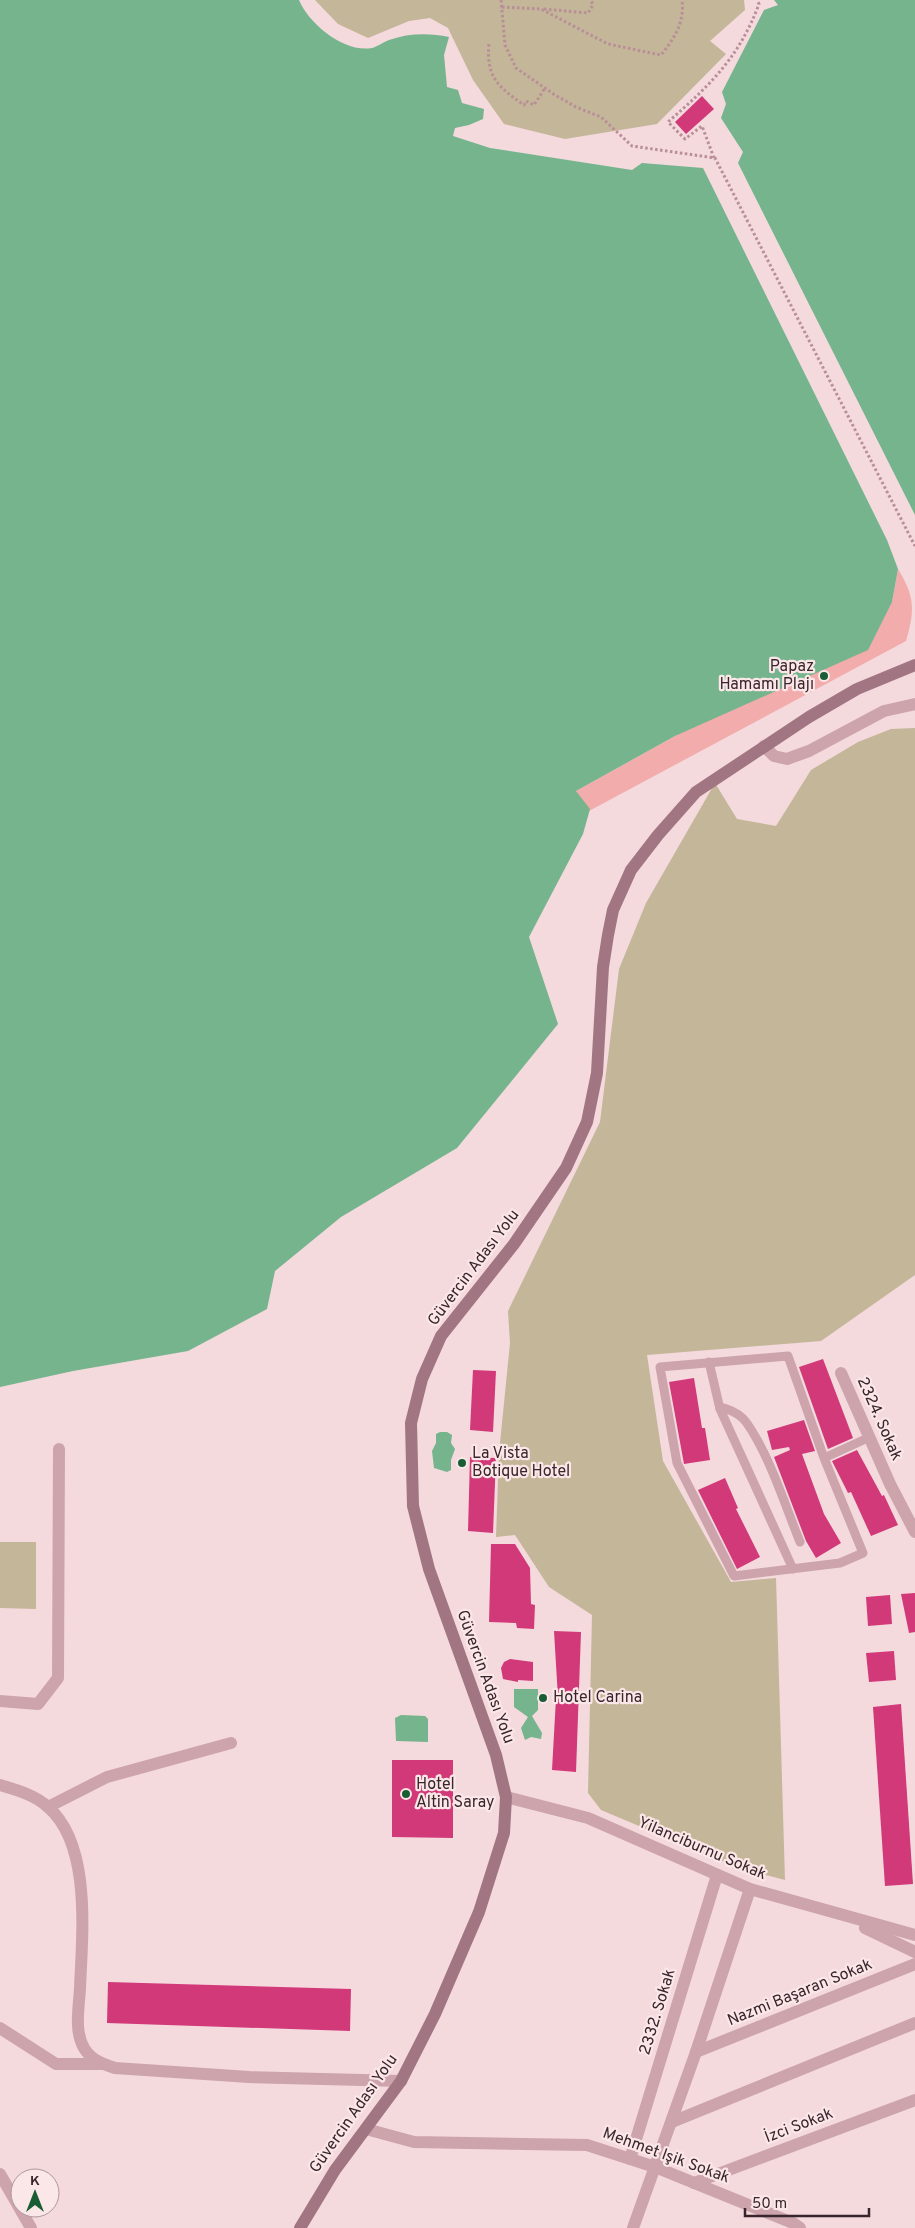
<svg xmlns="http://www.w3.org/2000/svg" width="915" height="2228" font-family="Overpass,sans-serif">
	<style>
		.green { fill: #c4b698 }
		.sand { fill: #f3acac }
		.water { fill: #75b48d }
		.building { fill: #d23979 }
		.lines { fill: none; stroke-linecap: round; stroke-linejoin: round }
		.path { stroke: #b98e98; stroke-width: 3; stroke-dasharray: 2.5 2.5; stroke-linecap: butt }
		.lane { stroke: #cda4ac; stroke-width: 9 }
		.street { stroke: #cda4ac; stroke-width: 12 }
		.secondary { stroke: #a17582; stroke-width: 12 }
		.poi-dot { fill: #185d34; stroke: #fbe6e8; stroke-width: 2 }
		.labels { text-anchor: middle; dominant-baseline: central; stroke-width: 4.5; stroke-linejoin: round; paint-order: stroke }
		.poi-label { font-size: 16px; fill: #38262c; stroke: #fbe6e8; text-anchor: start }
		.street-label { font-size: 16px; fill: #38262c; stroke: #fbe6e8 }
	</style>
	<rect width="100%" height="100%" fill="#f4d9dd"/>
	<g class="green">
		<path d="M315,0H744L745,10L710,41L726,54L657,124L565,139L504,124L473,80L448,28L430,18L409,21L368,38L338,24Z"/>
		<path d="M915,728V1275L821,1341L647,1355L663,1461L731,1582L776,1578L785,1880L739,1868L601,1810L588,1793L592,1615L549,1587L515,1535L496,1537L499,1453L510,1343L508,1311L600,1122L619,969L646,903L715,783L737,819L776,826L811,770L858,742L891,729Z"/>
		<path d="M0,1542H36V1609L0,1608Z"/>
	</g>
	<path class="sand" d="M898,569C915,597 915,610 906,641L589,811L576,791L675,736L892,602Z"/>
	<g class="water">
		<path d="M0,0H299C309,24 344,53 372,48C377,47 383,42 389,40C409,33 429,33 449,37L444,55L447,87L458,90L462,103L484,109L483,119L469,125L455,128L453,136L490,148L632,170L642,163L703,168L887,540L898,569L892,602L868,650L675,736L576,791L590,809L583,834L529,937L558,1024L457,1148L341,1217L275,1271L267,1309L188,1351L73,1371L0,1387Z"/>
		<path d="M774,0H915V515L738,163L743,152L721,118L726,104L722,92L764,10L778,5Z"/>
		<path d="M440,1432H447L452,1435L451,1443L455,1449L451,1460V1470L447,1472L434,1468L432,1451L436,1443V1434Z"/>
		<path d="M514,1689H538V1710L532,1716L542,1733L541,1739L531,1737L525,1740L521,1728L528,1717L514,1707Z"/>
		<path d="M401,1715L425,1716L428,1719V1742L396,1741L395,1718Z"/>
	</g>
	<g class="building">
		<path d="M702,96L714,109L686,134L675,122Z"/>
		<path d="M823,1359L853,1438L828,1449L799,1367Z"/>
		<path d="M473,1370L496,1371L493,1432L470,1430Z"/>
		<path d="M694,1378L702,1428H705L710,1460L684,1464L669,1382Z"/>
		<path d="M804,1420L815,1451L802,1454L824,1514L841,1543L816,1558L806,1541L774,1457L790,1450L789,1447L772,1450L767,1431Z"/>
		<path d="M857,1450L882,1496L884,1495L898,1525L871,1536L851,1492L848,1493L832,1461Z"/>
		<path d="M470,1457L496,1458L493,1533L468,1531Z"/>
		<path d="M725,1478L738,1508L736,1509L760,1557L737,1569L698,1490Z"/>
		<path d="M491,1544H515L530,1568L531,1604L535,1605L534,1629L517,1628L516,1623L489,1622Z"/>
		<path d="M915,1593V1632L909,1633L901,1594Z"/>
		<path d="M890,1595L892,1624L868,1626L866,1597Z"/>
		<path d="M554,1631L581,1632L576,1772L552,1770L556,1698H558Z"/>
		<path d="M894,1651L896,1680L869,1682L866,1653Z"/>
		<path d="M510,1659L533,1662V1681L518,1680V1682L503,1679L501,1668L504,1662Z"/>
		<path d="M901,1704L913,1884L885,1886L873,1707Z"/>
		<path d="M392,1760H453V1838L392,1837Z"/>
		<path d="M108,1982L351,1989L350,2031L107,2023Z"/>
	</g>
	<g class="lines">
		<g class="path">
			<path d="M501,0L505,45L516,68L555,95L576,107L601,117L632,146L715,158L915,546"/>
			<path d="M502,7L541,9L608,44L661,55C674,39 685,22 682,0"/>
			<path d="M544,9L588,13L593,5L591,0"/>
			<path d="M489,44C486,77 498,87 524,105L526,101L534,105L545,88"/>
			<path d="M714,158L702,126L685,139L668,122C709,86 739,58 759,4L757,0"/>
		</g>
		<g class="lane">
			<path d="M709,1362L720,1409L793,1569"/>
			<path d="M720,1409L724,1408C733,1411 741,1415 746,1422C769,1454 785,1505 800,1542"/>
			<path d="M824,1458L863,1553L840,1563L734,1576L677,1463L660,1367L788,1356L824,1458L870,1437"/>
		</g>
		<g class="street">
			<path d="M764,746L774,756L787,759L809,751L884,711L915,704"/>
			<path d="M841,1373L890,1484L915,1532"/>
			<path d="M0,1701L38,1704L58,1678L59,1449"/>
			<path d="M0,1785C17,1790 35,1795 48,1807C92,1845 82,1936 80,1988C79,2007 74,2031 84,2048C91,2060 103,2064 115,2068L249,2077L401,2081"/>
			<path d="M506,1797L588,1818L750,1889L915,1935"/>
			<path d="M48,1807L107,1777L231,1743"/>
			<path d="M865,1928L915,1952"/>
			<path d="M0,2028L56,2064H103"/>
			<path d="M696,2052L915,1964"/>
			<path d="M672,2122L915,2023"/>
			<path d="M366,2129L414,2142L587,2145L655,2167L793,2223L800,2228"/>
			<path d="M630,2159L717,1875"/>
			<path d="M0,2174L31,2228"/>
			<path d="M694,2183L915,2100"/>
			<path d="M633,2228L696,2052L750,1889"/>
		</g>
		<path class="secondary" d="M300,2228L335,2170L401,2081L435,2014L479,1912L504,1833L506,1797L496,1755L429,1569L413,1506L411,1423L422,1379L441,1336L514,1244L566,1168L587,1122L597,1073L603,967L608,935L613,910L631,870L658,835L696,792L809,717L857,689L915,665"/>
	</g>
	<g class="poi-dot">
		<circle cx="824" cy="676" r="5"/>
		<circle cx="462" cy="1463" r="5"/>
		<circle cx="543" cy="1698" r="5"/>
		<circle cx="406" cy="1794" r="5"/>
	</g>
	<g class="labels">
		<g class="poi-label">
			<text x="814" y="667" text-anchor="end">Papaz<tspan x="814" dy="18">Hamamı Plajı</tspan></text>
			<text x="472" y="1454">La Vista<tspan x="472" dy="18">Botique Hotel</tspan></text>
			<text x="553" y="1698">Hotel Carina</text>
			<text x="416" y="1785">Hotel<tspan x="416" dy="18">Altin Saray</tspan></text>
		</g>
		<g class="street-label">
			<text transform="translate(474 1268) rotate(-53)">Güvercin Adası Yolu</text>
			<text transform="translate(879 1419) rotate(66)">2324. Sokak</text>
			<text transform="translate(485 1677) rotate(70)">Güvercin Adası Yolu</text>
			<text transform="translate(702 1849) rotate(23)">Yilanciburnu Sokak</text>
			<text transform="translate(800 1993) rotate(-22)">Nazmi Başaran Sokak</text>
			<text transform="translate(658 2012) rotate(-73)">2332. Sokak</text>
			<text transform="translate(354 2114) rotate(-55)">Güvercin Adası Yolu</text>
			<text transform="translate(799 2126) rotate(-21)">İzci Sokak</text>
			<text transform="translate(666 2156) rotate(20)">Mehmet Işik Sokak</text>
		</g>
	</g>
	<g transform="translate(35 2193)"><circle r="24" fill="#fbe6e8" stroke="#ad999d"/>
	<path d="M0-4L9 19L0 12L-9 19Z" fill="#185d34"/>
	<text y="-8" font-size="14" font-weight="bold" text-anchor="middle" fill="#38262c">K</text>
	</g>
	<path d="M745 2208v8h124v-8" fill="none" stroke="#38262c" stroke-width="2.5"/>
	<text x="752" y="2208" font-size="15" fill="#38262c" stroke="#fbe6e8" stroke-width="4" paint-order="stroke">50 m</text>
</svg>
